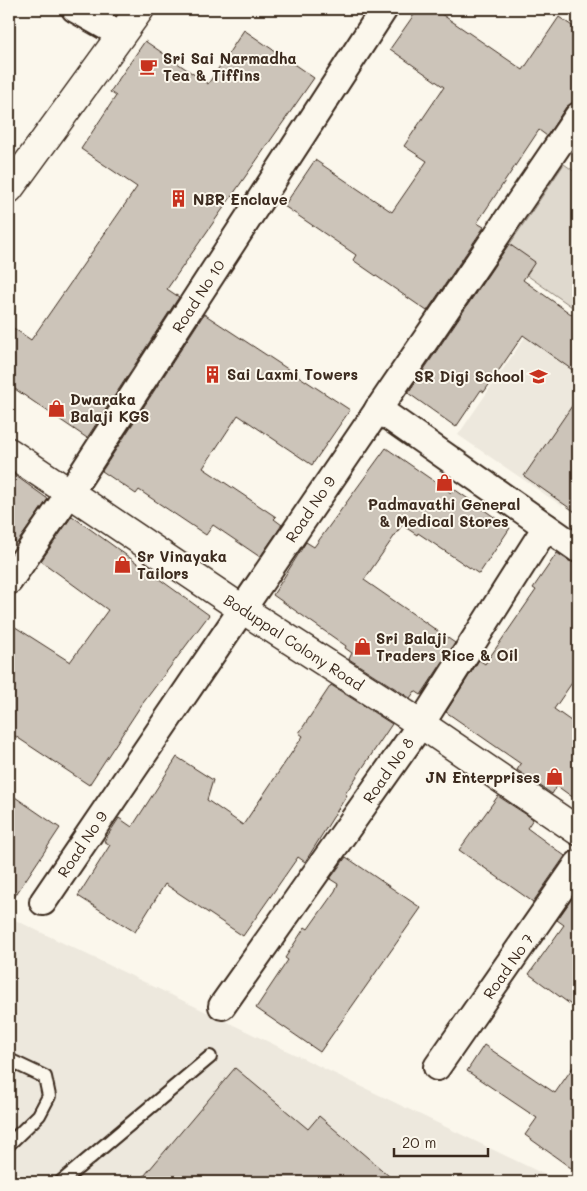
<svg xmlns="http://www.w3.org/2000/svg" width="587" height="1191" font-family="Mali,sans-serif">
	<style>
		.built { fill: #ede8dd }
		.green { fill: #dfd9ce; stroke: #8d8276 }
		.building { fill: #ccc4b9; stroke: #3b2a1e }
		.lines { fill: none; stroke-linecap: round; stroke-linejoin: round }
		.lane-casing { stroke: #3b2a1e; stroke-width: 16 }
		.street-casing { stroke: #3b2a1e; stroke-width: 30 }
		.secondary-casing { stroke: #3b2a1e; stroke-width: 31 }
		.lane { stroke: #fbf7ec; stroke-width: 12 }
		.street { stroke: #fbf7ec; stroke-width: 26 }
		.secondary { stroke: #fbf7ec; stroke-width: 28 }
		.labels { text-anchor: middle; dominant-baseline: central; stroke-width: 4; stroke-linejoin: round; paint-order: stroke }
		.poi-label { font-size: 15px; font-weight: bold; fill: #3b2a1e; stroke: #fbf7ec; text-anchor: start }
		.street-label { font-size: 15px; fill: #3b2a1e; stroke: #fbf7ec }
	</style>
	<rect width="100%" height="100%" fill="#fbf7ec"/>
	<filter id="ink" filterUnits="userSpaceOnUse"><feTurbulence type="fractalNoise" baseFrequency=".02" numOctaves="2"/><feDisplacementMap in="SourceGraphic" scale="10" xChannelSelector="R" yChannelSelector="G"/><feConvolveMatrix kernelMatrix="1 2 1 2 8 2 1 2 1" color-interpolation-filters="sRGB"/></filter>
	<g filter="url(#ink)">
		<g class="built">
			<path d="M551,299L578,318V482L562,506L458,435Z"/>
			<path d="M9,917L560,1182H9Z"/>
		</g>
		<path class="green" d="M564,164L578,174V311L501,257Z"/>
		<g class="building">
			<path d="M418,9H434L523,70L559,17L578,30V101L566,107L547,136L539,130L477,223L484,227L427,311L353,260L356,255L284,206L315,160L392,212L427,161L404,146L444,87L390,49Z"/>
			<path d="M244,30L314,78L167,289L179,297L87,438L9,385V325L31,340L137,187L81,149L116,96L110,92L145,41L208,84Z"/>
			<path d="M509,244L535,262L523,280L578,319V374L523,335L484,392L481,390L456,427L408,393Z"/>
			<path d="M204,314L350,410L312,465L238,415L203,468L276,517L274,519L282,525L260,557L213,525L206,535L139,490L136,494L102,471Z"/>
			<path d="M578,397V514L524,476Z"/>
			<path d="M386,448L451,493L454,489L510,528L479,574L418,533L417,535L402,525L364,580L455,643L421,695L415,691L410,698L349,659L352,653L345,648L346,646L273,595L306,542L314,547Z"/>
			<path d="M9,471L48,499L17,543L9,537Z"/>
			<path d="M72,516L209,615L140,707L89,785L9,732V623L70,662L108,610L41,561Z"/>
			<path d="M557,553L569,561L578,564V674L554,709L578,726V801L557,786L552,794L517,770L521,764L446,712L479,660L485,664L536,590L533,588Z"/>
			<path d="M331,685L392,724L345,794L347,795L305,862L298,857L243,936L165,884L135,932L78,896L110,845L104,841L119,818L132,827L177,757L213,780L207,800L243,825L303,736L299,733Z"/>
			<path d="M9,793L60,828L9,905Z"/>
			<path d="M498,796L533,819L527,828L565,856L533,902L459,850Z"/>
			<path d="M346,857L421,908L320,1052L256,1008L288,960L285,958L305,927L308,929L335,891L338,884L330,879Z"/>
			<path d="M578,890V1010L529,974L564,925L557,920Z"/>
			<path d="M484,1045L555,1093L578,1060V1173L525,1135L537,1118L467,1071Z"/>
			<path d="M235,1068L308,1129L319,1116L396,1182H139Z"/>
		</g>
		<g class="lines">
			<defs>
				<g id="lane">
					<path d="M9,1060L45,1077L49,1096L39,1115L9,1144"/>
					<path d="M61,1182L210,1057"/>
				</g>
				<g id="street">
					<path d="M75,9L121,35"/>
					<path d="M378,409L578,549"/>
					<path d="M9,581L69,494L384,9"/>
					<path d="M43,902L578,116"/>
					<path d="M222,1006L421,724L546,527"/>
					<path d="M437,1067L578,864"/>
				</g>
				<g id="secondary">
					<path d="M9,189L140,9"/>
					<path d="M9,452L242,609L421,724L578,831"/>
				</g>
			</defs>
			<use href="#lane" class="lane-casing"/>
			<use href="#street" class="street-casing"/>
			<use href="#secondary" class="secondary-casing"/>
			<use href="#lane" class="lane"/>
			<use href="#street" class="street"/>
			<use href="#secondary" class="secondary"/>
		</g>
	</g>
	<defs>
		<symbol id="cafe-bare" viewBox="-9 -9 18 18"><path d="M-5.5-4.5H6V0H3Q3 3.5 0 3.5H-2.5Q-5.5 3.5-5.5 0ZM3-3.2v2h1.7v-2ZM-6 4.5H4V6H-6Z" fill="#c8321e" stroke="#fbf7ec" stroke-width="2.5" paint-order="stroke"/></symbol>
		<symbol id="building-bare" viewBox="-9 -9 18 18"><path d="M-4-6H4V6H1V3H-1V6H-4ZM-2.5-4.3h1.7v1.8h-1.7ZM.8-4.3h1.7v1.8H.8ZM-2.5-1h1.7V.8h-1.7ZM.8-1h1.7V.8H.8Z" fill="#c8321e" stroke="#fbf7ec" stroke-width="2.5" paint-order="stroke"/></symbol>
		<symbol id="school-bare" viewBox="-9 -9 18 18"><path d="M0-5L7-2L0 1L-7-2ZM-4 1L0 2.5L4 1V4Q0 6-4 4Z" fill="#c8321e" stroke="#fbf7ec" stroke-width="2.5" paint-order="stroke"/></symbol>
		<symbol id="shop-bare" viewBox="-9 -9 18 18"><path d="M-5-2.5h2.3a2.7 3.5 0 0 1 5.4 0H5L5.5 6h-11ZM-1.5-2.5h3a1.5 2.3 0 0 0-3 0Z" fill="#c8321e" stroke="#fbf7ec" stroke-width="2.5" paint-order="stroke"/></symbol>
	</defs>
	<g fill-rule="evenodd">
		<use href="#cafe-bare" x="136" y="54" width="25" height="25"/>
		<use href="#building-bare" x="166" y="186" width="25" height="25"/>
		<use href="#building-bare" x="200" y="362" width="25" height="25"/>
		<use href="#school-bare" x="526" y="364" width="25" height="25"/>
		<use href="#shop-bare" x="44" y="396" width="25" height="25"/>
		<use href="#shop-bare" x="432" y="470" width="25" height="25"/>
		<use href="#shop-bare" x="110" y="552" width="25" height="25"/>
		<use href="#shop-bare" x="350" y="634" width="25" height="25"/>
		<use href="#shop-bare" x="542" y="764" width="25" height="25"/>
	</g>
	<g class="labels">
		<g class="poi-label">
			<text x="163" y="58">Sri Sai Narmadha<tspan x="163" dy="17">Tea &amp; Tiffins</tspan></text>
			<text x="193" y="199">NBR Enclave</text>
			<text x="227" y="374">Sai Laxmi Towers</text>
			<text x="524" y="376" text-anchor="end">SR Digi School</text>
			<text x="70" y="399">Dwaraka<tspan x="70" dy="17">Balaji KGS</tspan></text>
			<text x="444" y="504" text-anchor="middle">Padmavathi General<tspan x="444" dy="17">&amp; Medical Stores</tspan></text>
			<text x="137" y="556">Sr Vinayaka<tspan x="137" dy="17">Tailors</tspan></text>
			<text x="376" y="638">Sri Balaji<tspan x="376" dy="17">Traders Rice &amp; Oil</tspan></text>
			<text x="540" y="777" text-anchor="end">JN Enterprises</text>
		</g>
		<g class="street-label">
			<text transform="translate(198 296) rotate(-57)">Road No 10</text>
			<text transform="translate(310 509) rotate(-56)">Road No 9</text>
			<text transform="translate(294 642) rotate(33)">Boduppal Colony Road</text>
			<text transform="translate(388 770) rotate(-55)">Road No 8</text>
			<text transform="translate(82 844) rotate(-56)">Road No 9</text>
			<text transform="translate(508 966) rotate(-55)">Road No 7</text>
		</g>
	</g>
	<rect width="587" height="1191" fill="none" stroke="#fbf7ec" stroke-width="30"/>
	<rect x="15" y="15" width="557" height="1161" fill="none" stroke="#3b2a1e" stroke-width="2" filter="url(#ink)"/>
	<path d="M394 1148v8h94v-8" fill="none" stroke="#3b2a1e" stroke-width="2.5"/>
	<text x="402" y="1148" font-size="15" fill="#3b2a1e" stroke="#fbf7ec" stroke-width="4" paint-order="stroke">20 m</text>
</svg>
